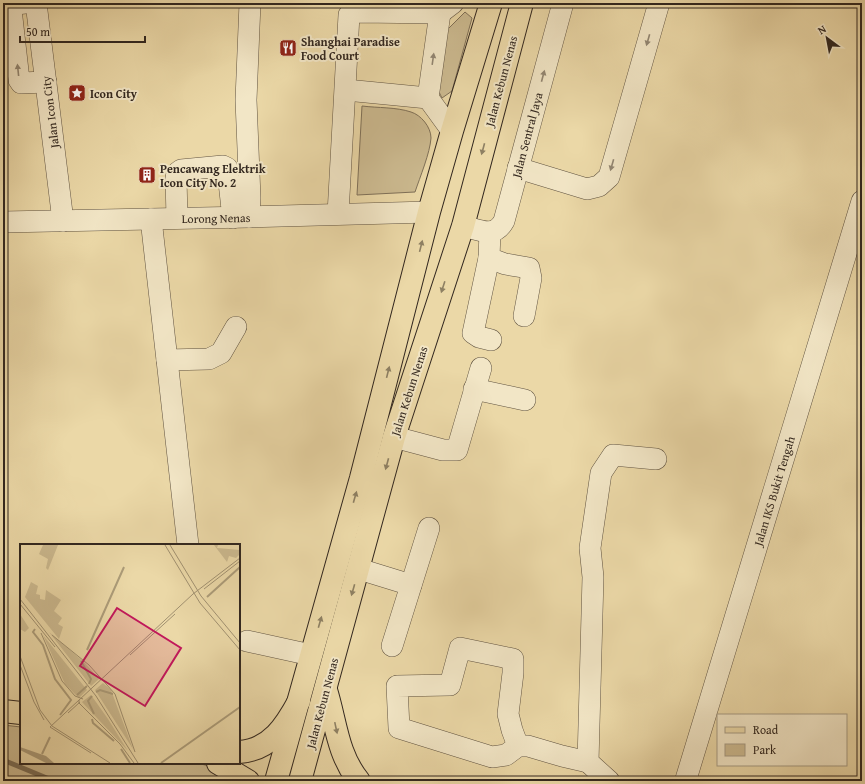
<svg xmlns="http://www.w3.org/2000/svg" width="865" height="784" font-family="'Gentium Book Plus',serif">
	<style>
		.green { fill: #ccba90; stroke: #7f7058 }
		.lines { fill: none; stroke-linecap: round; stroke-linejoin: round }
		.stream { stroke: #7b6d55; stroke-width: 5 }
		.minor-casing { stroke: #605341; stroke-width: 22 }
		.major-casing { stroke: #32271f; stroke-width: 24 }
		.highway-casing { stroke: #32271f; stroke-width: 24 }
		.minor { stroke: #f2e6c6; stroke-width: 21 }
		.major { stroke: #ebd8a7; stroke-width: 22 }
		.highway { stroke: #ebd8a7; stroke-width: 22 }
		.oneway { fill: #928672 }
		.oneway2 { fill: #8e8063 }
		.labels { text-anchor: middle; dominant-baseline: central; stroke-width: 4; stroke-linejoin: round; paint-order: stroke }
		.poi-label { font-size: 12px; font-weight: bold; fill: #32271f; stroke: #f2e6c6; text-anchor: start }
		.street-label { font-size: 12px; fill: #32271f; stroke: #f2e6c6 }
		.inset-river { fill: none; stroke: #ac9c79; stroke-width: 2 }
		.inset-road { fill: none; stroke: #a19171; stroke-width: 1 }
		.view { fill: #c2185b; fill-opacity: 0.15; stroke: #c2185b; stroke-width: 2 }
		.inset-edge { fill: none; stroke: #32271f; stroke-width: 2 }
	</style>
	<rect width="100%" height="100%" fill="#ebd8a7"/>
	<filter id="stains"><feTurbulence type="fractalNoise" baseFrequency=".005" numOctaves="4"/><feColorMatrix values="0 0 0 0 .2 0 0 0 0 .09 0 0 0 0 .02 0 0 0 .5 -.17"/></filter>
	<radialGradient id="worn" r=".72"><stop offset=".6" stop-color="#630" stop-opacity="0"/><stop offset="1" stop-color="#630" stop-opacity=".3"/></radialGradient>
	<g class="green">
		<path d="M465,12L472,18L452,91L442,98L435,84L440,37Z"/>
		<path d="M362,106C378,108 396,107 411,112C421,115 431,127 431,138C430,153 420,177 415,192L357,195Z"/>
		<path d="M3,725L21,727V763H197L209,766L232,781H3Z"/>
	</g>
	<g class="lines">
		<path class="stream" d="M3,760L54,781"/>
		<defs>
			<g id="minor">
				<path d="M25,3L16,4L11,9L19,80L21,83L46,82"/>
				<path d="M36,3L63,221"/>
				<path d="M440,13L428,98L452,131"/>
				<path d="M346,90L428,98"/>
				<path d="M518,168L587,189L599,186L609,177L659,3"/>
				<path d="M338,214L349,15L358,12L440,13L453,3"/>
				<path d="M249,217L250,198L246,100L250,3"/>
				<path d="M177,218L176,178L177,173L181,170L223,166L227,168L228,173L233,218"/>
				<path d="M151,219L188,545"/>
				<path d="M3,222L249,217L429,212"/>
				<path d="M463,226C480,230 494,239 504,221L563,3"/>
				<path d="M490,232L489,258L505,264L529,268L531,278L524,316"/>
				<path d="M489,258L473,333L479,337L491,340"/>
				<path d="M167,360L209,359L221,353L236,327"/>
				<path d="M474,389L525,400"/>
				<path d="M394,437L443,450H457L481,368"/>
				<path d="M359,569L411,585"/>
				<path d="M247,641L311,655"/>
				<path d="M392,646L429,528"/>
				<path d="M518,746L512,730L508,714L513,673V659L460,648L450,685L397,686L399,728L492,757L506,755L518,746H528L562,756L588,762"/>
				<path d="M609,781L588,762L593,577L590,548L601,473L613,455L656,459"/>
				<path d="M688,781L686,779L862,201"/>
			</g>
			<g id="major">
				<path d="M276,781L361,478L429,212L452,131L491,3"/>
				<path d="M300,781L394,437L463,226L522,3"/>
			</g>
			<g id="highway">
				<path d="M326,690C336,722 337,754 359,781"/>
				<path d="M3,711L21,713"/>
				<path d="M239,752C271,750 286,725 299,701"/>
				<path d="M218,763L248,781"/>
			</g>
		</defs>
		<use href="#minor" class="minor-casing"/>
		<use href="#major" class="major-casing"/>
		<use href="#highway" class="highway-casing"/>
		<use href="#minor" class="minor"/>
		<use href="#major" class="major"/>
		<use href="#highway" class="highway"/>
	</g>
	<defs><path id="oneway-solid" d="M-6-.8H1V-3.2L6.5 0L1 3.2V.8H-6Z"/></defs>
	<g class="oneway">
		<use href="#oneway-solid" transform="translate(648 40) rotate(106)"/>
		<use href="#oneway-solid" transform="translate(433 59) rotate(-82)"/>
		<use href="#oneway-solid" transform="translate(18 70) rotate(-96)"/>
		<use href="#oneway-solid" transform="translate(543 76) rotate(-75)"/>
		<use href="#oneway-solid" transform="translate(612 165) rotate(106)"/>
	</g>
	<g class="oneway2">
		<use href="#oneway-solid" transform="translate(483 149) rotate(105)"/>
		<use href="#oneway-solid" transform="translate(421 246) rotate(-76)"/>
		<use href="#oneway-solid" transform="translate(443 287) rotate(108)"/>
		<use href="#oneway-solid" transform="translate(388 372) rotate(-76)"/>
		<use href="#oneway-solid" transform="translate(387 464) rotate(105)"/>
		<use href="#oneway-solid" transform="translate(355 497) rotate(-74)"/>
		<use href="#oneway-solid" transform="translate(353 590) rotate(106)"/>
		<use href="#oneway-solid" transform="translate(320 622) rotate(-74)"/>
		<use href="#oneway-solid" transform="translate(336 728) rotate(78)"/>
	</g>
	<defs>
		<symbol id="restaurant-square" viewBox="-11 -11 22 22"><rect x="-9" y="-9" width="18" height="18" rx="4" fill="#8f2418" stroke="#f2e6c6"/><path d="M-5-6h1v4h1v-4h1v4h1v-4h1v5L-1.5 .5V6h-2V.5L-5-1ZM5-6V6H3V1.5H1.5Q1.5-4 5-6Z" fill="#fff"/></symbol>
		<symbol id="sight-square" viewBox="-11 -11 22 22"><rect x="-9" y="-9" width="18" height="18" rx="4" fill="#8f2418" stroke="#f2e6c6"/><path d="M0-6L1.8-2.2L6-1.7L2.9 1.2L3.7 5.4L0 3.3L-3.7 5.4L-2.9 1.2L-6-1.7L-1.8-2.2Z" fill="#fff"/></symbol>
		<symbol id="building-square" viewBox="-11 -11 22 22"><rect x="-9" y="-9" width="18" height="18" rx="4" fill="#8f2418" stroke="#f2e6c6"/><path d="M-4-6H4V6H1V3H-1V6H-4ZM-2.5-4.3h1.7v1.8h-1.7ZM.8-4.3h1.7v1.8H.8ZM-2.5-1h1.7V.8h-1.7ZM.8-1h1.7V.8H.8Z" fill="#fff"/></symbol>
	</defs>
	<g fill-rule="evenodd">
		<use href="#restaurant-square" x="278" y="38" width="20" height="20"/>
		<use href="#sight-square" x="67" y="83" width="20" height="20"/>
		<use href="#building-square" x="137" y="165" width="20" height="20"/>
	</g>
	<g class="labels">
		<g class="poi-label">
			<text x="301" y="41">Shanghai Paradise<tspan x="301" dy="14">Food Court</tspan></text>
			<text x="90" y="93">Icon City</text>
			<text x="160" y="168">Pencawang Elektrik<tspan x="160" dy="14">Icon City No. 2</tspan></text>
		</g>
		<g class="street-label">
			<text transform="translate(501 81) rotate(-75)">Jalan Kebun Nenas</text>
			<text transform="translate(50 112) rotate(-97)">Jalan Icon City</text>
			<text transform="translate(527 135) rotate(-75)">Jalan Sentral Jaya</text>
			<text transform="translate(216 218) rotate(-1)">Lorong Nenas</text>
			<text transform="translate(409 391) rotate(-72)">Jalan Kebun Nenas</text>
			<text transform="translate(774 491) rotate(-73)">Jalan IKS Bukit Tengah</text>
			<text transform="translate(322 703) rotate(-75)">Jalan Kebun Nenas</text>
		</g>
	</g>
	<g transform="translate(20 544)">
		<rect width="220" height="220" fill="#ebd8a7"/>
		<path d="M23,1H38L28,26L26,24L28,15L19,10ZM194,1H198L197,4L220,6V10L216,14L209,12L207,18ZM11,38L18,42L16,50L20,51V55L25,56L26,46L41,56L34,67L42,74L38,80L43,83L39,95L5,53ZM0,70L9,84L5,88L0,85ZM29,88L65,119L79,135L71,142ZM23,91L67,146L59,154L45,140ZM83,139L91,146L113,205L75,146ZM71,151L88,175L108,207L62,158Z" fill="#ccba90"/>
		<path d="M0,203L26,212L34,219H26L0,206Z" fill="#ac9c79"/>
		<path class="inset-river" d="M187,53L220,23M15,85L13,88L23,101L35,135L51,156L40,171M67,106L104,23M61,117L71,135L69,140M76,148L80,146L93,150M57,151L67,142M72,152L68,157L74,170M72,175L73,179L94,197M101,205L110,219M22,210L30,193M141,219L220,163"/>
		<path class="inset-road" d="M145,1L180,59L220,106M150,1L181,52L220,99M184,45L220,17M0,55L76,152L118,219M0,60L35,103M21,89L42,137L55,152L63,155M32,91L69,121L95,150L115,208M110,111L155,70M0,112L20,166L32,182L90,219M0,121L14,158L24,176M59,156V159L100,200L114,219M48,169L60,158M30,183L173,50L220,14M30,183L71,209"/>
		<path class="view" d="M97,64L161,104L125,162L60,122Z"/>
		<rect width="220" height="220" class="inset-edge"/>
	</g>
	<rect width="865" height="784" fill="none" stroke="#ebd8a7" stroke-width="16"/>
	<rect x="4" y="4" width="857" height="776" fill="none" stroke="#32271f" stroke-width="2"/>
	<rect x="8" y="8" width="849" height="768" fill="none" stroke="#32271f"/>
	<rect x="717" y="714" width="130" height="52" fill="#f2e6c6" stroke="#a59a83"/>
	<rect x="725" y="727" width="20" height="6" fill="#ebd8a7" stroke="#a59a83"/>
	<text x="753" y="734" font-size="12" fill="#32271f">Road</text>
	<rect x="725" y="744" width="20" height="12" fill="#ccba90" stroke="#a59a83"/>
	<text x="753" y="754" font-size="12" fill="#32271f">Park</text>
	<g transform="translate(827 38) rotate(328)" stroke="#f2e6c6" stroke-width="3" paint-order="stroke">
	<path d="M0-3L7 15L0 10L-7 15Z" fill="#32271f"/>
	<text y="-6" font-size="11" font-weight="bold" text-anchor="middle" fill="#32271f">N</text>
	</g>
	<path d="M20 36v6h125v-6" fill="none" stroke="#32271f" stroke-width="2"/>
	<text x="26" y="36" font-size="12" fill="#32271f" stroke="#f2e6c6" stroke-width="3" paint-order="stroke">50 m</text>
	<rect width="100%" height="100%" filter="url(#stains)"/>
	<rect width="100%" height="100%" fill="url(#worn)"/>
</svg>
